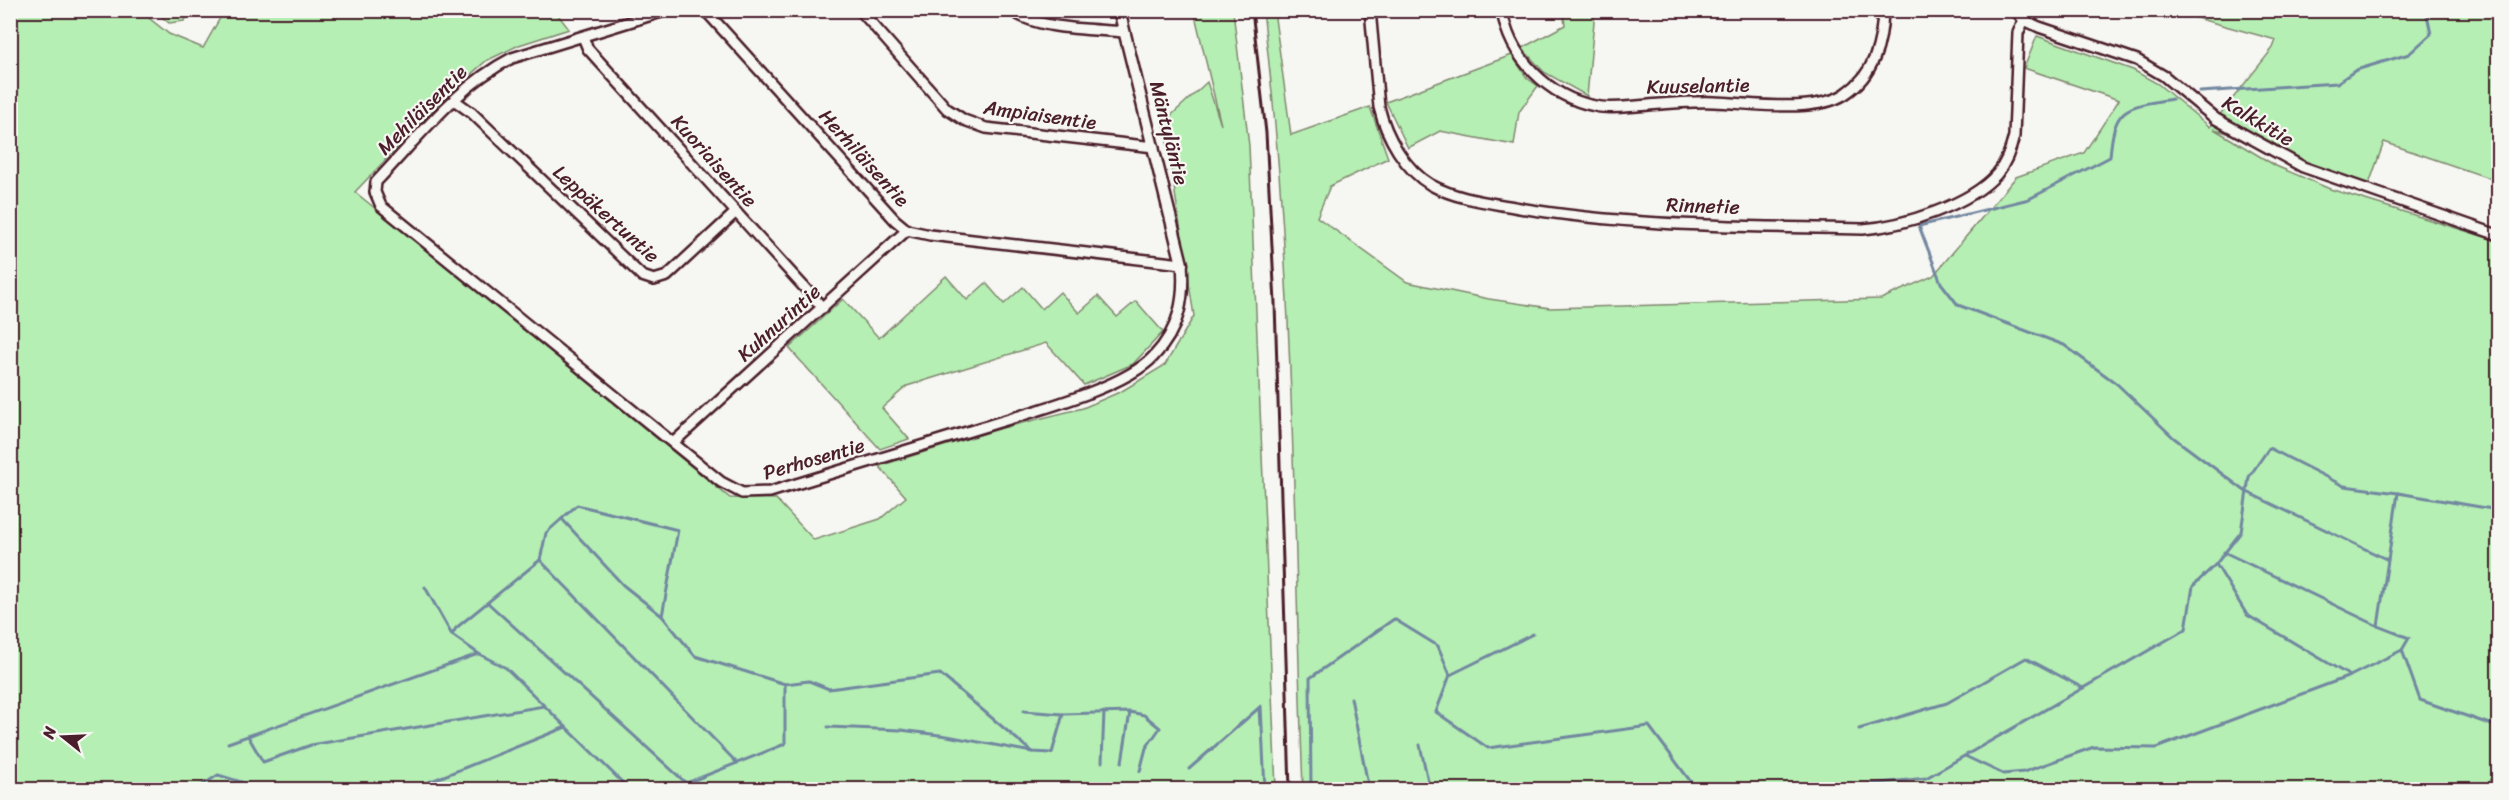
<svg xmlns="http://www.w3.org/2000/svg" width="2509" height="800" font-family="Sriracha,sans-serif">
	<style>
		.green { fill: #b5efb3; stroke: #80876f; stroke-width: 1.5 }
		.lines { fill: none; stroke-linecap: round; stroke-linejoin: round }
		.stream { stroke: #7287a0; stroke-width: 3 }
		.minor-casing { stroke: #4a1f2b; stroke-width: 14 }
		.tertiary-casing { stroke: #4a1f2b; stroke-width: 15 }
		.minor { stroke: #f6f6f2; stroke-width: 9 }
		.tertiary { stroke: #f6f6f2; stroke-width: 10 }
		.rail { stroke: #4a1f2b; stroke-width: 3 }
		.labels { text-anchor: middle; dominant-baseline: central; stroke-width: 4.5; stroke-linejoin: round; paint-order: stroke }
		.street-label { font-size: 20px; fill: #4a1f2b; stroke: #f6f6f2 }
	</style>
	<rect width="100%" height="100%" fill="#f6f6f2"/>
	<filter id="ink" filterUnits="userSpaceOnUse"><feTurbulence type="fractalNoise" baseFrequency=".0167" numOctaves="2"/><feDisplacementMap in="SourceGraphic" scale="12" xChannelSelector="R" yChannelSelector="G"/><feConvolveMatrix kernelMatrix="1 2 1 2 8 2 1 2 1" color-interpolation-filters="sRGB"/></filter>
	<g filter="url(#ink)">
		<g class="green">
			<path d="M10,11H140L169,34L203,48L224,11H555L569,29L519,45L486,61L443,99L355,192L730,498L776,499L814,540L880,519L906,497L879,466L1002,428L1083,408L1122,391L1165,365L1194,316L1164,122L1207,82L1221,125L1194,11H1233L1249,146L1276,789H11Z"/>
			<path d="M155,11H193L184,21L169,23Z"/>
			<path d="M1263,11H1274L1291,135L1370,107L1388,158L1330,186L1317,217L1407,282L1489,299L1550,308L1881,299L1933,276L2016,177L2084,153L2119,100L2024,68L2037,36L2133,70L2158,84L2210,127L2273,48L2276,40L2171,11H2498V184V181L2384,142L2369,184L2320,170L2263,144L2214,129L2276,166L2330,189L2498,241V789H1303C1293,530 1295,269 1263,11Z"/>
			<path d="M1563,11H1595L1587,96L1544,72L1522,48L1565,25Z"/>
			<path d="M1512,55L1527,78L1538,86L1519,112L1514,145L1440,131L1408,148L1386,102Z"/>
			<path d="M946,276L967,300L986,283L1004,304L1023,287L1042,309L1060,292L1079,313L1098,296L1117,317L1136,301L1163,332L1133,364L1084,385L1046,343L907,386L882,408L909,439L880,449L789,348L843,299L879,338Z"/>
		</g>
		<g class="lines">
			<g class="stream">
				<path d="M2200,92L2337,83L2356,70L2409,54L2431,34L2426,10"/>
				<path d="M2172,99C2126,107 2114,105 2110,157L2029,199L1919,226L1941,283L1958,305L2064,345L2117,384L2174,438L2245,491L2388,560L2378,626L2409,638L2402,650L2420,700L2498,727"/>
				<path d="M2398,493L2498,510"/>
				<path d="M562,519L623,585L662,616L695,656L785,684L809,681L829,689L940,674L1032,752"/>
				<path d="M2224,552L2378,626"/>
				<path d="M540,560L737,763"/>
				<path d="M2216,564L2247,615L2350,676"/>
				<path d="M425,587L452,635L479,654L506,668L630,790"/>
				<path d="M488,603L686,783"/>
				<path d="M1533,634L1450,675L1436,712L1488,748L1649,726L1697,790"/>
				<path d="M452,635L456,628L540,560L546,533L577,505L678,530L662,616"/>
				<path d="M1351,698L1369,790"/>
				<path d="M1259,708L1260,725"/>
				<path d="M1024,711L1063,714L1130,712L1144,715L1160,728L1146,748L1140,771"/>
				<path d="M828,727L901,730L947,736L1032,752L1052,753L1063,714"/>
				<path d="M1859,729L1947,703L2026,658L2083,688"/>
				<path d="M248,736L263,762L311,745L544,706"/>
				<path d="M228,743L478,654"/>
				<path d="M1420,745L1430,790"/>
				<path d="M1965,756L2003,774L2024,772L2094,747L2156,748L2350,676L2402,650"/>
				<path d="M1102,762L1104,712"/>
				<path d="M1122,762L1130,712"/>
				<path d="M1189,769L1261,706L1265,790"/>
				<path d="M195,790L218,775L268,790"/>
				<path d="M409,790L566,727"/>
				<path d="M669,790L785,744V684"/>
				<path d="M1311,790L1310,678L1394,619L1438,646L1450,675"/>
				<path d="M1663,790L1693,785"/>
				<path d="M1817,790L1926,778L2186,629L2193,586L2216,564L2241,532L2249,477L2269,448L2344,486L2398,493L2388,560"/>
			</g>
			<defs>
				<g id="minor">
					<path d="M668,10L512,58C457,86 418,138 376,182L375,192L381,206L721,482L742,493L770,492C841,471 912,449 983,427C1027,413 1124,389 1154,356C1179,330 1185,299 1182,264L930,235L907,230L895,220L705,10"/>
					<path d="M860,10L947,109L964,120L986,128L1154,147"/>
					<path d="M1012,10C1035,30 1095,29 1124,32"/>
					<path d="M1370,10L1379,107C1386,136 1405,170 1431,185C1457,199 1486,202 1514,207C1629,227 1747,226 1863,229C1903,226 1970,205 1997,174C2006,163 2011,149 2014,136L2018,33L2024,20"/>
					<path d="M1502,10C1509,58 1549,97 1595,106C1608,109 1623,107 1637,106C1662,104 1688,101 1714,102C1750,103 1814,114 1845,94C1874,75 1882,44 1883,10"/>
					<path d="M2015,10L2024,20L2039,27L2137,60L2164,76L2216,119L2303,167L2498,235"/>
					<path d="M583,37L588,49L823,308"/>
					<path d="M454,100L472,113L642,276L654,280L667,276L736,212"/>
					<path d="M674,442L907,230"/>
				</g>
				<path id="tertiary" d="M1119,10L1182,264"/>
			</defs>
			<use href="#minor" class="minor-casing"/>
			<use href="#tertiary" class="tertiary-casing"/>
			<use href="#minor" class="minor"/>
			<use href="#tertiary" class="tertiary"/>
			<path class="rail" d="M1252,10L1266,133L1275,303L1290,790"/>
		</g>
	</g>
	<g class="labels">
		<g class="street-label">
			<text transform="translate(1698 86) rotate(-1)">Kuuselantie</text>
			<text transform="translate(422 110) rotate(-45)">Mehiläisentie</text>
			<text transform="translate(1040 115) rotate(8)">Ampiaisentie</text>
			<text transform="translate(2258 121) rotate(31)">Kalkkitie</text>
			<text transform="translate(1169 133) rotate(76)">Mäntyläntie</text>
			<text transform="translate(864 158) rotate(48)">Herhiläisentie</text>
			<text transform="translate(714 161) rotate(48)">Kuoriaisentie</text>
			<text transform="translate(1703 206) rotate(2)">Rinnetie</text>
			<text transform="translate(606 214) rotate(42)">Leppäkertuntie</text>
			<text transform="translate(779 323) rotate(-42)">Kuhnurintie</text>
			<text transform="translate(814 459) rotate(-16)">Perhosentie</text>
		</g>
	</g>
	<rect width="2509" height="800" fill="none" stroke="#f6f6f2" stroke-width="36"/>
	<rect x="18" y="18" width="2473" height="764" fill="none" stroke="#4a1f2b" stroke-width="2" filter="url(#ink)"/>
	<g transform="translate(63 737) rotate(288)" stroke="#f6f6f2" stroke-width="4.5" paint-order="stroke">
	<path d="M0-4.5L10 22L0 15L-10 22Z" fill="#4a1f2b"/>
	<text y="-9" font-size="16" font-weight="bold" text-anchor="middle" fill="#4a1f2b">N</text>
	</g>
</svg>
